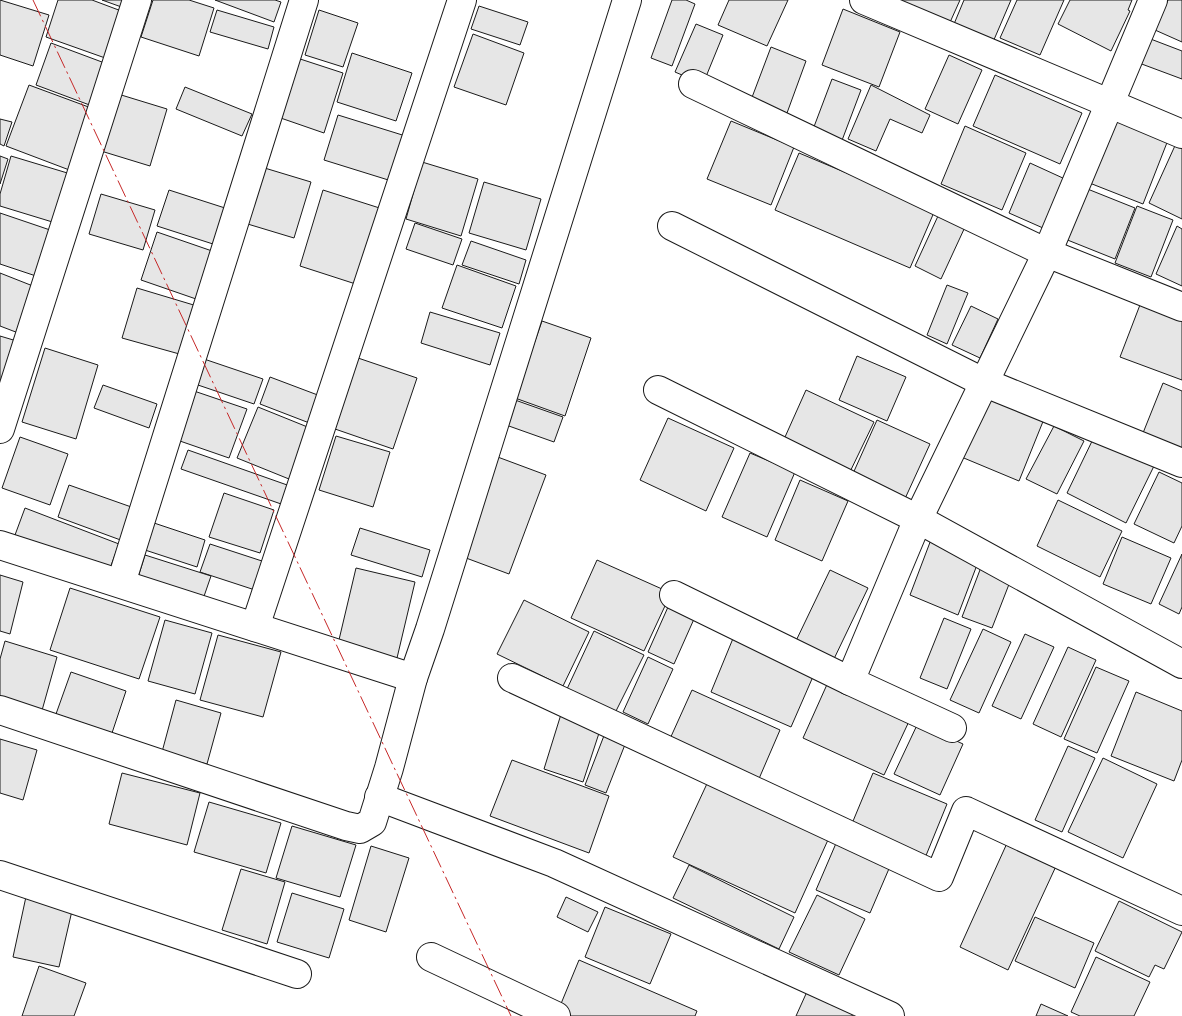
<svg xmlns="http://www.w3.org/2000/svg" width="1182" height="1016" font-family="Lato,sans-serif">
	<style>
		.building { fill: #e6e6e6; stroke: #1a1a1a }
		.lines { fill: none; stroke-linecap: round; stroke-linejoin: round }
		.minor-casing { stroke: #1a1a1a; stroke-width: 30 }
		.minor { stroke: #fff; stroke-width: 28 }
		.power { stroke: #c62828; stroke-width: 1; stroke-dasharray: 18 4 2.5 4; stroke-linecap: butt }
	</style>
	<rect width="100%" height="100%" fill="#fff"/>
	<g class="building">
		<path d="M0,0L49,15L33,66L0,55Z"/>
		<path d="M58,0H92L124,12L108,59L46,37Z"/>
		<path d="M102,0H130L127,9Z"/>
		<path d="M153,0H189L214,8L199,56L141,37Z"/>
		<path d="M215,0H275L281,2L274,22Z"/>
		<path d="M672,0H686L695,4L672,66L651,58Z"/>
		<path d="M729,0H788L767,46L718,25Z"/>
		<path d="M897,0H960L947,29Z"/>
		<path d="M964,0H1011L993,42L954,24Z"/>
		<path d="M1017,0H1064L1040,55L1000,38Z"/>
		<path d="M1070,0H1132L1128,10L1130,11L1111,51L1058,24Z"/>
		<path d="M1168,0H1182V42L1155,30Z"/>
		<path d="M479,6L528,22L520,45L471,29Z"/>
		<path d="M843,9L900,32L879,87L822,65Z"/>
		<path d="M217,10L274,27L268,49L210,32Z"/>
		<path d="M319,10L358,23L343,67L305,55Z"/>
		<path d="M696,24L723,35L703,84L675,72Z"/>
		<path d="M473,34L524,53L506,105L454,87Z"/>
		<path d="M1148,38L1182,51V79L1139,63Z"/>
		<path d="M51,43L110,65L95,107L36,85Z"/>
		<path d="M771,47L806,61L787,113L751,100Z"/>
		<path d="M352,53L412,73L396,121L337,102Z"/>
		<path d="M949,55L982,70L958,124L925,109Z"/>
		<path d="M291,56L343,73L324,133L272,115Z"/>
		<path d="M995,75L1082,113L1060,164L973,126Z"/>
		<path d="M832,79L861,90L841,143L812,132Z"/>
		<path d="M29,85L94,109L72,171L6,146Z"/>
		<path d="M871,85L930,115L922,133L890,119L876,151L848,139Z"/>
		<path d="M185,87L252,114L242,136L176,109Z"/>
		<path d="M118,94L167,109L150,166L101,151Z"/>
		<path d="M338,115L412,138L398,183L324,160Z"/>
		<path d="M1111,118L1168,140L1143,204L1087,182Z"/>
		<path d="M0,119L12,122L4,146L0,144Z"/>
		<path d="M731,121L794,147L771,205L707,179Z"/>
		<path d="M965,126L1026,153L1002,210L941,184Z"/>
		<path d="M1178,139L1182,141V219L1149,203Z"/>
		<path d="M799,153L935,210L910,268L775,210Z"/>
		<path d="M0,156L8,159L0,184Z"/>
		<path d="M11,156L74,175L59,224L0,206V194Z"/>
		<path d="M422,162L478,179L461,236L406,219Z"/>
		<path d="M1030,163L1065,179L1043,228L1009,213Z"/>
		<path d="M258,166L311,182L294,238L241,222Z"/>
		<path d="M484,182L541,199L526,250L469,233Z"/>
		<path d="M1085,188L1135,208L1115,259L1065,239Z"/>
		<path d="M169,190L225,208L213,244L157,226Z"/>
		<path d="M323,190L389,211L365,287L300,266Z"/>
		<path d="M101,194L155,210L143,250L89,234Z"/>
		<path d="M1137,206L1173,220L1151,277L1115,263Z"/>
		<path d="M0,213L56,232L42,278L0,264Z"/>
		<path d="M938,216L965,227L941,279L915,266Z"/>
		<path d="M415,223L462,239L453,265L406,249Z"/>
		<path d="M1177,226L1182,229V286L1156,274Z"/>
		<path d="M157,232L215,252L199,300L141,280Z"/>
		<path d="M471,241L526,260L519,284L462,265Z"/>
		<path d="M457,265L516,286L502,328L442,308Z"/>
		<path d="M0,273L38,288L21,334L0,326Z"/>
		<path d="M947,285L968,293L947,344L927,335Z"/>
		<path d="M137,288L197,306L183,355L122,338Z"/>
		<path d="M1143,297L1182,311V380L1120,357Z"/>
		<path d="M971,306L998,319L980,358L952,345Z"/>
		<path d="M430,312L500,333L490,365L421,343Z"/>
		<path d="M542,321L591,338L565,416L515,398Z"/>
		<path d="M0,336L20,342L0,385Z"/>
		<path d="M45,348L98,365L76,439L22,422Z"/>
		<path d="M857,356L906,377L887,421L839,400Z"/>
		<path d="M358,358L417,378L393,449L335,429Z"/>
		<path d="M204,359L263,379L254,404L195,384Z"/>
		<path d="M270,377L323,397L312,424L260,404Z"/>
		<path d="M1163,383L1182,391V455L1141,438Z"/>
		<path d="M103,385L157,404L149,428L94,408Z"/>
		<path d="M806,390L874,422L847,478L781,446Z"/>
		<path d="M194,391L247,409L229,458L177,440Z"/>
		<path d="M984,395L1044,419L1019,481L959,456Z"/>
		<path d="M515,400L563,417L554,442L506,425Z"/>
		<path d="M258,407L310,428L289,479L237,458Z"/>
		<path d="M668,418L734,448L706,511L640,480Z"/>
		<path d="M877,420L930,444L903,503L851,478Z"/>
		<path d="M1054,426L1084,441L1057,494L1026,479Z"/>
		<path d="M336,436L390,452L373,507L319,490Z"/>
		<path d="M20,437L68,454L50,505L2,488Z"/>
		<path d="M1094,437L1154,466L1126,523L1067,493Z"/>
		<path d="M188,450L290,486L284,505L181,469Z"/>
		<path d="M750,453L795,472L767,537L722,517Z"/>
		<path d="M495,456L546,475L509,574L458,555Z"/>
		<path d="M1159,472L1182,483V526L1174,543L1134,524Z"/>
		<path d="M800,480L848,501L822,561L775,540Z"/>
		<path d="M69,485L137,509L126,542L58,517Z"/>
		<path d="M224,493L274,510L260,553L209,537Z"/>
		<path d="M1058,500L1122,531L1100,577L1037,546Z"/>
		<path d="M25,508L119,544L109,571L15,535Z"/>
		<path d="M154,523L205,540L197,567L145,550Z"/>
		<path d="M360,528L430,550L422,577L351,555Z"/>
		<path d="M932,537L980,557L958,615L910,595Z"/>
		<path d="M1122,537L1171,558L1151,604L1103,584Z"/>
		<path d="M210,544L265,562L255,590L200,572Z"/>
		<path d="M1182,554V607L1179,614L1159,604Z"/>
		<path d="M145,555L211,576L201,605L136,584Z"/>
		<path d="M597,560L671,593L644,651L571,618Z"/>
		<path d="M983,562L1013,574L992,628L962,617Z"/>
		<path d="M356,568L415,582L397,658L338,644Z"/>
		<path d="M830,570L868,588L832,663L794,645Z"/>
		<path d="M0,575L23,582L10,634L0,631Z"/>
		<path d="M70,588L160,617L139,679L50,650Z"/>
		<path d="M672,598L698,610L674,664L648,652Z"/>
		<path d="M524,600L589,632L563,686L497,654Z"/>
		<path d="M944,618L971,629L947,689L920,678Z"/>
		<path d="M165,620L212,633L195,694L148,681Z"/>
		<path d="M983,629L1011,642L979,713L950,700Z"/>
		<path d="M594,631L644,655L615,713L567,689Z"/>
		<path d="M1025,634L1054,647L1021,719L992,706Z"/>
		<path d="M218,635L281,652L263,717L200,700Z"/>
		<path d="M734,636L815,672L791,727L711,692Z"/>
		<path d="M5,641L57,657L41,714L0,702V659Z"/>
		<path d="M1068,647L1096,660L1061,737L1033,724Z"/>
		<path d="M648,657L673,669L648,724L623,712Z"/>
		<path d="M1096,667L1129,681L1097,753L1064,739Z"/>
		<path d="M71,672L126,691L112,733L56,714Z"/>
		<path d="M829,680L911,717L884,775L803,738Z"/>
		<path d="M692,690L780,730L758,781L669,741Z"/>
		<path d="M1136,692L1182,711V760L1174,781L1111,756Z"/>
		<path d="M176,700L221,713L207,764L162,752Z"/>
		<path d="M562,711L602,724L583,782L544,769Z"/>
		<path d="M918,723L963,744L940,795L894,774Z"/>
		<path d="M605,733L626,742L606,793L585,785Z"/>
		<path d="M0,739L37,750L23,800L0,793Z"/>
		<path d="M1068,746L1095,758L1062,832L1035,820Z"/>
		<path d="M1103,758L1157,784L1123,858L1068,832Z"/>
		<path d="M512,760L609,796L589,853L490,816Z"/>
		<path d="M122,773L200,793L187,845L109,824Z"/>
		<path d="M873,773L947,804L925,858L851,826Z"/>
		<path d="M711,775L832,831L795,913L673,857Z"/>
		<path d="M209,802L281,823L266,873L194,852Z"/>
		<path d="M292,826L356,845L340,897L276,878Z"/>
		<path d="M837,841L891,864L870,913L816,890Z"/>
		<path d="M1008,841L1057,864L1008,970L960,947Z"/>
		<path d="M371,846L409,858L386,932L349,920Z"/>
		<path d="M689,865L794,917L779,949L673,898Z"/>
		<path d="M241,869L285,882L267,944L222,930Z"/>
		<path d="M27,892L74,902L59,967L13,957Z"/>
		<path d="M292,893L344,909L329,958L277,942Z"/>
		<path d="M817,895L865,919L839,975L789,952Z"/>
		<path d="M566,897L598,912L588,932L557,917Z"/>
		<path d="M1119,901L1182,932L1164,969L1155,965L1149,977L1095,951Z"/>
		<path d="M605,907L671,934L650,984L585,957Z"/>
		<path d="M1035,917L1094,943L1075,988L1015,961Z"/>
		<path d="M1096,957L1150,982L1134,1016H1080L1071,1012Z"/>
		<path d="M579,960L697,1011L695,1016H569L558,1011Z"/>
		<path d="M39,966L86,983L74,1016H22Z"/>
		<path d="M810,985L857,1006L852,1016H796Z"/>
		<path d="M1041,1004L1068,1016H1036Z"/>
	</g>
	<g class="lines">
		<defs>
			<g id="minor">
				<path d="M864,0L1182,134"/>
				<path d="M693,84L1047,253L1182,307"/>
				<path d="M672,226L983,382L1182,463"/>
				<path d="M658,390L918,519L1182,664"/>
				<path d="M0,429L137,0"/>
				<path d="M0,545L413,678"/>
				<path d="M121,583L304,0"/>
				<path d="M674,595L850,681"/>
				<path d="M255,627L462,0"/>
				<path d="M512,678L939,877L966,811L1182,911"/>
				<path d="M0,710L346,826L360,829L372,822L389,768L413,678L430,629L627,0"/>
				<path d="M952,728L850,681L918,519L1047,253L1153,0"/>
				<path d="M379,797L554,863L890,1016"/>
				<path d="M0,875L297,974"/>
				<path d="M431,957L556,1016"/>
			</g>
		</defs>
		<use href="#minor" class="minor-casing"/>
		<use href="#minor" class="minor"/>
		<path class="power" d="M33,0L511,1016"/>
	</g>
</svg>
